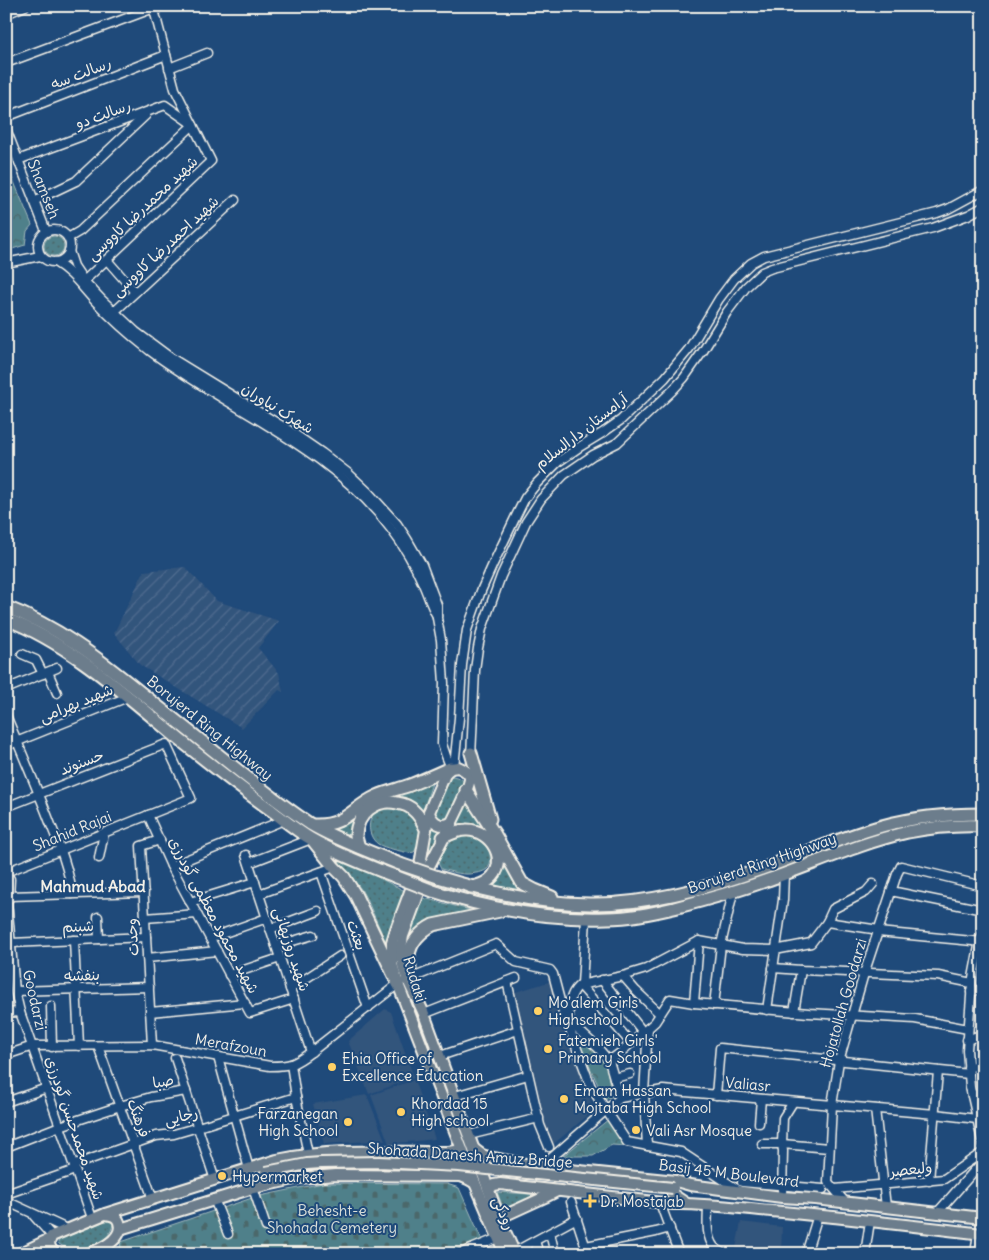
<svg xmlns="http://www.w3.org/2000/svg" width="989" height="1260" font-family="Delius,'Playpen Sans Arabic',sans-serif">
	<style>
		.built { fill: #32547c }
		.industrial { fill: url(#industrial-furrows) }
		.grass { fill: url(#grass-dots); stroke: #a2b8b9 }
		.cemetery { fill: url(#cemetery-stones); stroke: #a2b8b9 }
		.park { fill: url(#park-crowns); stroke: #a2b8b9 }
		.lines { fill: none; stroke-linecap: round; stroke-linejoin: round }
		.minor-casing { stroke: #f4f1e8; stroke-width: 11 }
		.major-casing { stroke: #f4f1e8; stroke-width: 14 }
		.highway-casing { stroke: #f4f1e8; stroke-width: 15 }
		.minor { stroke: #1f4a7a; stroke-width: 8 }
		.major { stroke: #6c7d8c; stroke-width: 10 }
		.highway { stroke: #6c7d8c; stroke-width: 11 }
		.major-bridge-casing { stroke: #f4f1e8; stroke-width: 14; stroke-linecap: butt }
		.highway-bridge-casing { stroke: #f4f1e8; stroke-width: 15; stroke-linecap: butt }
		.major-bridge { stroke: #6c7d8c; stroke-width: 10 }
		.highway-bridge { stroke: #6c7d8c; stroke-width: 11 }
		.poi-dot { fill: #ffd166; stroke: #1f4a7a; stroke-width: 2 }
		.labels { text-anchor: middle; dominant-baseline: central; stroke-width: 4; stroke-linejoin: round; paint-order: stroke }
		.street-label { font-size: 15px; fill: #f4f1e8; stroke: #1f4a7a }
		.poi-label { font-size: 15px; fill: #f4f1e8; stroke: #1f4a7a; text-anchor: start }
		.park-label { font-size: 15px; fill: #dbe0da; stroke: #1f4a7a }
		.neighbourhood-label { font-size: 16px; font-weight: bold; fill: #f4f1e8; stroke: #1f4a7a }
	</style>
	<defs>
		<pattern id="industrial-furrows" width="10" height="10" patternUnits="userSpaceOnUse" patternTransform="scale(1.25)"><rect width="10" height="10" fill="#32547c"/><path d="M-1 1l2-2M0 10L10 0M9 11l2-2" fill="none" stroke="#506d8f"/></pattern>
		<pattern id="grass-dots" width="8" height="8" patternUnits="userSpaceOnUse" patternTransform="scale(1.25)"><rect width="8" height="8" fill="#4f808a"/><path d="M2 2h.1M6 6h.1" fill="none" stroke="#4c676b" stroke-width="1.8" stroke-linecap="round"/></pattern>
		<pattern id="cemetery-stones" width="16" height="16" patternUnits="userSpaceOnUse" patternTransform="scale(1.25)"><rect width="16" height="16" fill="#4f808a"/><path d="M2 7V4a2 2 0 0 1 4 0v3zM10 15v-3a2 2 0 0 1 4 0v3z" fill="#4c676b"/></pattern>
		<pattern id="park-crowns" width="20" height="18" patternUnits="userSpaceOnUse" patternTransform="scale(1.25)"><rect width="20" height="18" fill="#4f808a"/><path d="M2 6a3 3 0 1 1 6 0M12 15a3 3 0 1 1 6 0" fill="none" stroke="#4c676b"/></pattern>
	</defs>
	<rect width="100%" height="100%" fill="#1f4a7a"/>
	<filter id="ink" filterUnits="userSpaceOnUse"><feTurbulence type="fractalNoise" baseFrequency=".02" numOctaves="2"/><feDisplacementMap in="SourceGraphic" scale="10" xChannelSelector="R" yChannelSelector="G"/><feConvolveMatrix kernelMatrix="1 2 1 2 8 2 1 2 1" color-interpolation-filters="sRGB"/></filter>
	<g filter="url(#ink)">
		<g class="built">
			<path d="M552,981L576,1062L588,1086L592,1112L551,1146L512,993Z"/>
			<path d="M385,1009L391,1012L414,1078L369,1094L348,1041Z"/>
			<path d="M414,1080L435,1139L389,1144L371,1095Z"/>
			<path d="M367,1095L385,1140L324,1144L313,1104Z"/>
			<path d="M741,1222L782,1227L781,1254L735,1253Z"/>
		</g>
		<path class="industrial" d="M185,567L217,601L279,621L258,648L279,673L283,692L279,690L242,728L140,665L114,633L144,571Z"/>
		<g class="grass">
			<circle cx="54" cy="246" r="10"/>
			<path d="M453,776L460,778L465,782L451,816L444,821L436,815L434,809L449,778Z"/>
			<path d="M434,777L423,811C419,808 415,803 410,801C393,793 366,801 357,817C353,823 353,830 352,836L334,829L351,819L368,804L376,799L416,789Z"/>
			<path d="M468,802L497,841L521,891L489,888C497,880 501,873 503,862L473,826L464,824L455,827Z"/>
			<path d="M387,807C395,807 403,808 410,813C422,822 422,842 414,852L409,853C401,851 384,848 378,844C368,837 366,820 376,812C379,810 384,809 387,807Z"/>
			<path d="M430,825L435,828L445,830L424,859Z"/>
			<path d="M468,835C470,835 473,835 476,836C486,840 496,860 487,869C485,871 479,873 476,873C464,876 453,872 441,869L438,863C443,848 451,837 468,835Z"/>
			<path d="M332,854L405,891L387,945L369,904L361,889Z"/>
			<path d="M420,897L478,912L426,922C414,928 409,940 403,951Z"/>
			<path d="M497,1192L545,1195L504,1210Z"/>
			<path d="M108,1220H111L113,1223C111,1246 75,1256 59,1244L58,1242L60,1239Z"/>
		</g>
		<path class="cemetery" d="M323,1183L447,1184L459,1188L482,1240L447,1254H119L121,1242L255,1197Z"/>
		<g class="park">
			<path d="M9,170L32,225L27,231L25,245L6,251V171Z"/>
			<path d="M577,1033L602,1055L606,1065L612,1096L605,1100L575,1035Z"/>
			<path d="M609,1119L626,1146L612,1145L593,1156H563Z"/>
		</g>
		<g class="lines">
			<defs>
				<g id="minor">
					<path d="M6,14L25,6"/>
					<path d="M6,63L154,8"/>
					<path d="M169,68L207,53"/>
					<path d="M6,117L166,55"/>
					<path d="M6,129L46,231"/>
					<path d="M18,160L165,105L192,124"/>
					<path d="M34,201L76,181L146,115"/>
					<circle cx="54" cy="246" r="16"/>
					<path d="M68,238L80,231L193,125"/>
					<path d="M69,251L74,266L84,281L102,300L136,332L171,358L290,431L322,453L348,473L368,492L397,524L407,539L422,565L437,605V618L441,640L444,683L442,744L446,756L451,768"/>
					<path d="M107,260L135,292"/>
					<path d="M55,262C73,273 81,286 95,301C112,319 130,335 149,350C229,410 329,446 391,529C404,546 415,565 423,584C428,595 431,606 437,616"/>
					<path d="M6,263L40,256"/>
					<path d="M84,281L211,161L175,89L153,6"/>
					<path d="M114,312L235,200"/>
					<path d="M22,654L36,660L43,674"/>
					<path d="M48,672L57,693"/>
					<path d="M6,689L57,668"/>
					<path d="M6,715C21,751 37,788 51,825C60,847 69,870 72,894"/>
					<path d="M6,746L128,697"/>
					<path d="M471,757L475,670L478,648L482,629L501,576L526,522L541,499L564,475L593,455L617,443L672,391L684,378L703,351L727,312L746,287L762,272L772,268L933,228L968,215L983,207"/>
					<path d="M454,767L459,718L462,665L467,630L481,591L493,564L516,516L525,498L537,483L558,462L581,446L604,432L621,420L665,378L689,349L719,299L734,279L751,263L764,256L937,213L948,209L983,190"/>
					<path d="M6,807L166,744L191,798L6,872"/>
					<path d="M148,815L171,866L250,1013L294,999"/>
					<path d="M246,855L311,1052"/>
					<path d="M99,858L104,833"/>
					<path d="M249,863L311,839"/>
					<path d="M171,866L284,820"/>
					<path d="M321,872L368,1008"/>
					<path d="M6,874L10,879L9,898L8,900"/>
					<path d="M891,891L983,910"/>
					<path d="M259,894L334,867"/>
					<path d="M9,896L144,892"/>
					<path d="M7,901L15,991L20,1012L92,1218"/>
					<path d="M190,902L255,882"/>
					<path d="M98,917L99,939"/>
					<path d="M145,918L197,914"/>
					<path d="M827,922L879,930"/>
					<path d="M270,929L318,911"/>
					<path d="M878,932L983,942"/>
					<path d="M983,933L980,941L972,983L967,1050L970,1087L983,1145"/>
					<path d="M210,938L267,918"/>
					<path d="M74,940L79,1046"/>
					<path d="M11,943L146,937"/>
					<path d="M276,946L313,935"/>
					<path d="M147,958L217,951"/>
					<path d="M773,968L801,970L938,976L972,983"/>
					<path d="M229,975L280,958"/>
					<path d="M623,976L636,991L660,1014"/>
					<path d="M407,980L496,944L516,962L550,970L553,974L565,1020L569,1024L573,1025L598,1048L609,1061L620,1098"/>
					<path d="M602,980L643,1032"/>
					<path d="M507,981L540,1125L549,1147"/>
					<path d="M582,984L586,919"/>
					<path d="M580,985L631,1043"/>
					<path d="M290,989L340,956"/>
					<path d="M15,991L149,987"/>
					<path d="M971,992L983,988"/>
					<path d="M694,1003L699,941"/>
					<path d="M714,1005L721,945L733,892"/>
					<path d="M51,1006L52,1047"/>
					<path d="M767,1010L783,900L784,874"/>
					<path d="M150,1012L245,1003"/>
					<path d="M794,1012L801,970"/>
					<path d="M6,1013L20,1012"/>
					<path d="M424,1014L516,978"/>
					<path d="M967,1040L983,1034"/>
					<path d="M152,1045L141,846L160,840"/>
					<path d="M98,1046L153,1199"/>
					<path d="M6,1055L33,1046L152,1045L270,1066C291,1066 295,1064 311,1052L398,984"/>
					<path d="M440,1056L518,1030"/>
					<path d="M218,1057L249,1169"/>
					<path d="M175,1058L215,1180"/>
					<path d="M609,1061L620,1053L655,1022L670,999L694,1003L809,1013L915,1019L968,1029"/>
					<path d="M291,1064L296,1097L308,1154"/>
					<path d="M968,1068L983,1063"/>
					<path d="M614,1078L630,1074"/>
					<path d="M716,1095L720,1048L969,1074"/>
					<path d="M455,1096L528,1075"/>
					<path d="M972,1096L983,1092"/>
					<path d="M6,1102L47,1088"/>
					<path d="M875,1109L886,1207"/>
					<path d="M759,1123L761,1099"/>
					<path d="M469,1135L539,1118"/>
					<path d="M762,1144H782L829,1148"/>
					<path d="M647,1146L644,1093L648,1028"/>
					<path d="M6,1147L60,1126L120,1106L151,1097L186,1091"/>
					<path d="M74,1165L156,1136L174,1134L198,1127L296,1097"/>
					<path d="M541,1167L620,1098L663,1090L935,1114L977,1119"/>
					<path d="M929,1181L938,1071"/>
					<path d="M742,1182L823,1189"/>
					<path d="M253,1188L266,1227"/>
					<path d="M835,1189L944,1179L983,1152"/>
					<path d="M740,1191L681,1152L627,1142L591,1087L570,1030C568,1015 567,994 580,985L623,976L646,969L699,941L743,949L775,950L811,943L827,922L833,909L866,892L873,884"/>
					<path d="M6,1194L75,1170"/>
					<path d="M782,1197L783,1151L782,1144L783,1118L793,1102"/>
					<path d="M214,1199L228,1234"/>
					<path d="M6,1201L67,1229"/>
					<path d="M571,1202L588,1254"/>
					<path d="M660,1203L679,1254"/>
					<path d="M846,1203L828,1182L832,1105L839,1061L863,977L897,874L901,866L983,886"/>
					<path d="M708,1205C708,1218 705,1236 714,1247C717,1250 721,1252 725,1254"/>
					<path d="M937,1213L983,1161"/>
					<path d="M34,1216L52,1236"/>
					<path d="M550,1233L555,1254"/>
					<path d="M535,1241L539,1254"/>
					<path d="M586,1246L656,1232L670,1228"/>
					<path d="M514,1252L577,1218"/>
					<path d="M459,1254L498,1238"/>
					<path d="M806,1254L818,1215"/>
					<path d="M865,1254L870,1221"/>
					<path d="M975,1254L978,1233"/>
				</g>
				<g id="major">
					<path d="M458,767C463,769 468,772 470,777C471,785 456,813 452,822C442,829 432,823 429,812L446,772L451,768Z"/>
					<path d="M429,812L420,865L396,929L392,942V964L398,984L475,1183L505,1254"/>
					<path d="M452,822L428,868L403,936C396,969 412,985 424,1014L499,1218L515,1254"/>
					<path d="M474,1149L482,1155L488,1157L541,1167L676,1181L690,1185L782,1197L815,1199L983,1218"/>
					<path d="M489,1189L494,1185L500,1184L673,1204C705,1203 738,1208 771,1211C842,1217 912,1226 983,1234"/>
					<path d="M672,1194L687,1204"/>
					<path d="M499,1218L545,1197L557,1191"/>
					<path d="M120,1229L253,1188L299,1178L336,1175L461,1176L468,1179L475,1183"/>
					<path d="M19,1254L50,1239"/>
					<path d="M56,1254C49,1249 47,1243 52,1236L105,1214L277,1160C333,1148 392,1152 449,1152L462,1150"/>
					<path d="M88,1254C101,1249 125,1239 119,1222C117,1216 112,1215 106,1214"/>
				</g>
				<g id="highway">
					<path d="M6,607C57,626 98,658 140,692C171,717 203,742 234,767C259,787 284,807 310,824C337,840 371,852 400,864"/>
					<path d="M6,619C70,643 128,697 180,740C210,764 240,788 271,810C284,820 297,831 311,839C337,854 366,865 394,876"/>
					<path d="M471,753L490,819"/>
					<path d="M466,790L494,833L522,883L535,890L552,897"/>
					<path d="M315,825C346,826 352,807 377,796C388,791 399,789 410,785C423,780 436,774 450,768"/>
					<path d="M443,837C450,834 458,830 466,830C491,829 511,862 489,880C484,884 478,886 471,887"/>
					<path d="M314,842L334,867L344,877L356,896L398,984"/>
					<path d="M359,847C358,843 356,839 356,835C357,814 376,798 397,803C403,804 410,806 414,811C419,815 422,821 425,827"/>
					<path d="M438,877C487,892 539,904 590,904C649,905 712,887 767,867C805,853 843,837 882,826C914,817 949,814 983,814"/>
					<path d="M433,891C489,909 548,920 607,918C630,918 652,913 674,908C705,900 735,892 765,881C812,865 859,843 908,832C933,827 957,825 983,826"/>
					<path d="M407,980C408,976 410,972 410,968C410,964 409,960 409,956C410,943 421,931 433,925L500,911"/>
				</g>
			</defs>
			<use href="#minor" class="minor-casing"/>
			<use href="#major" class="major-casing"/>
			<use href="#highway" class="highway-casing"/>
			<use href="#minor" class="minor"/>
			<use href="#major" class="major"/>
			<use href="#highway" class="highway"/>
			<defs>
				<path id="major-bridge" d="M266,1172L307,1164L321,1163L379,1162L459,1166L673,1188"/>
				<g id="highway-bridge">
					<path d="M400,864L438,877"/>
					<path d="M394,876L433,891"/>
				</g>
			</defs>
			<use href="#major-bridge" class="major-bridge-casing"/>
			<use href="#highway-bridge" class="highway-bridge-casing"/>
			<use href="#major-bridge" class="major-bridge"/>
			<use href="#highway-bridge" class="highway-bridge"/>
		</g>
	</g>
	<g class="poi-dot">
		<circle cx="538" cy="1011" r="5"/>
		<circle cx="548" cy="1049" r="5"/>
		<circle cx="332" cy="1067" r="5"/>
		<circle cx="564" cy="1099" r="5"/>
		<circle cx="401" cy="1112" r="5"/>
		<circle cx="348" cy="1122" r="5"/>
		<circle cx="636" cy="1130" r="5"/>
		<circle cx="222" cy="1176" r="5"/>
		<path d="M587.5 1193.5h5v5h5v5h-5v5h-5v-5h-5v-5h5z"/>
	</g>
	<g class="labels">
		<g class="street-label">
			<text transform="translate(81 73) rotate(-21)">رسالت سه</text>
			<text transform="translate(103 114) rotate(-20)">رسالت دو</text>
			<text transform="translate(44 189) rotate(68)">Shamseh</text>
			<text transform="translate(142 208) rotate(-43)">شهید محمدرضا کاووسی</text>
			<text transform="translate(165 246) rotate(-43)">شهید احمدرضا کاووسی</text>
			<text transform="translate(278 408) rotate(32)">شهرک نیاوران</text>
			<text transform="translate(581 431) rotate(-38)">آرامستان دارالسلام</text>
			<text transform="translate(76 703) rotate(-22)">شهید بهرامی</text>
			<text transform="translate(210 728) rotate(39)">Borujerd Ring Highway</text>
			<text transform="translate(81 762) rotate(-21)">حسنوند</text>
			<text transform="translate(72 831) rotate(-22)">Shahid Rajai</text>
			<text transform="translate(762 863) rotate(-19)">Borujerd Ring Highway</text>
			<text transform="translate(214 915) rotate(62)">شهید محمود معظمی گودرزی</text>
			<text transform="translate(78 926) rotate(-2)">شبنم</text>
			<text transform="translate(357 935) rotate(71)">بعثت</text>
			<text transform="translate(132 937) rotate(-93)">وحدت</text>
			<text transform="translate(292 949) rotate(72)">شهید روزبهانی</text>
			<text transform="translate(82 975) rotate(-2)">بنفشه</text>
			<text transform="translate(415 979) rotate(73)">Rudaki</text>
			<text transform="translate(35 1000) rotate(77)">Goodarzi</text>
			<text transform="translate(843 1003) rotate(-74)">Hojatollah Goodarzi</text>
			<text transform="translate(231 1045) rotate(10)">Merafzoun</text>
			<text transform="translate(163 1081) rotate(-10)">صبا</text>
			<text transform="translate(748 1084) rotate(5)">Valiasr</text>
			<text transform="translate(181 1116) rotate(-14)">رجایی</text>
			<text transform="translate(139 1118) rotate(70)">فرهنگ</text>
			<text transform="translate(75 1128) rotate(71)">شهید محمدحسن گودرزی</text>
			<text transform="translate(470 1155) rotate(4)">Shohada Danesh Amuz Bridge</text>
			<text transform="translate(911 1169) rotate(-6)">ولیعصر</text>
			<text transform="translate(729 1173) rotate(7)">Basij 45 M Boulevard</text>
			<text transform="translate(504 1213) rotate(67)">رودکی</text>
		</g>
		<g class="poi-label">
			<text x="548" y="1002">Mo'alem Girls<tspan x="548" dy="17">Highschool</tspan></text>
			<text x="558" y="1040">Fatemieh Girls'<tspan x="558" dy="17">Primary School</tspan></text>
			<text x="342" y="1058">Ehia Office of<tspan x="342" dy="17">Excellence Education</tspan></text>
			<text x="574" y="1090">Emam Hassan<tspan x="574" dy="17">Mojtaba High School</tspan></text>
			<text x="411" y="1103">Khordad 15<tspan x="411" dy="17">High school</tspan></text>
			<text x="338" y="1113" text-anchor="end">Farzanegan<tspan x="338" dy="17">High School</tspan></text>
			<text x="646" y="1130">Vali Asr Mosque</text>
			<text x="232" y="1176">Hypermarket</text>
			<text x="600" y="1201">Dr. Mostajab</text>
		</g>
		<g class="park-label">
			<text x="332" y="1210">Behesht-e<tspan x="332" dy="17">Shohada Cemetery</tspan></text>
		</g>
		<g class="neighbourhood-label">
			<text x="93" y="886">Mahmud Abad</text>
		</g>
	</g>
	<rect width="989" height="1260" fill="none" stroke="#1f4a7a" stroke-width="25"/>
	<rect x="12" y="12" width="964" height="1235" fill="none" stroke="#f4f1e8" stroke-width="2" filter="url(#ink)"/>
</svg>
